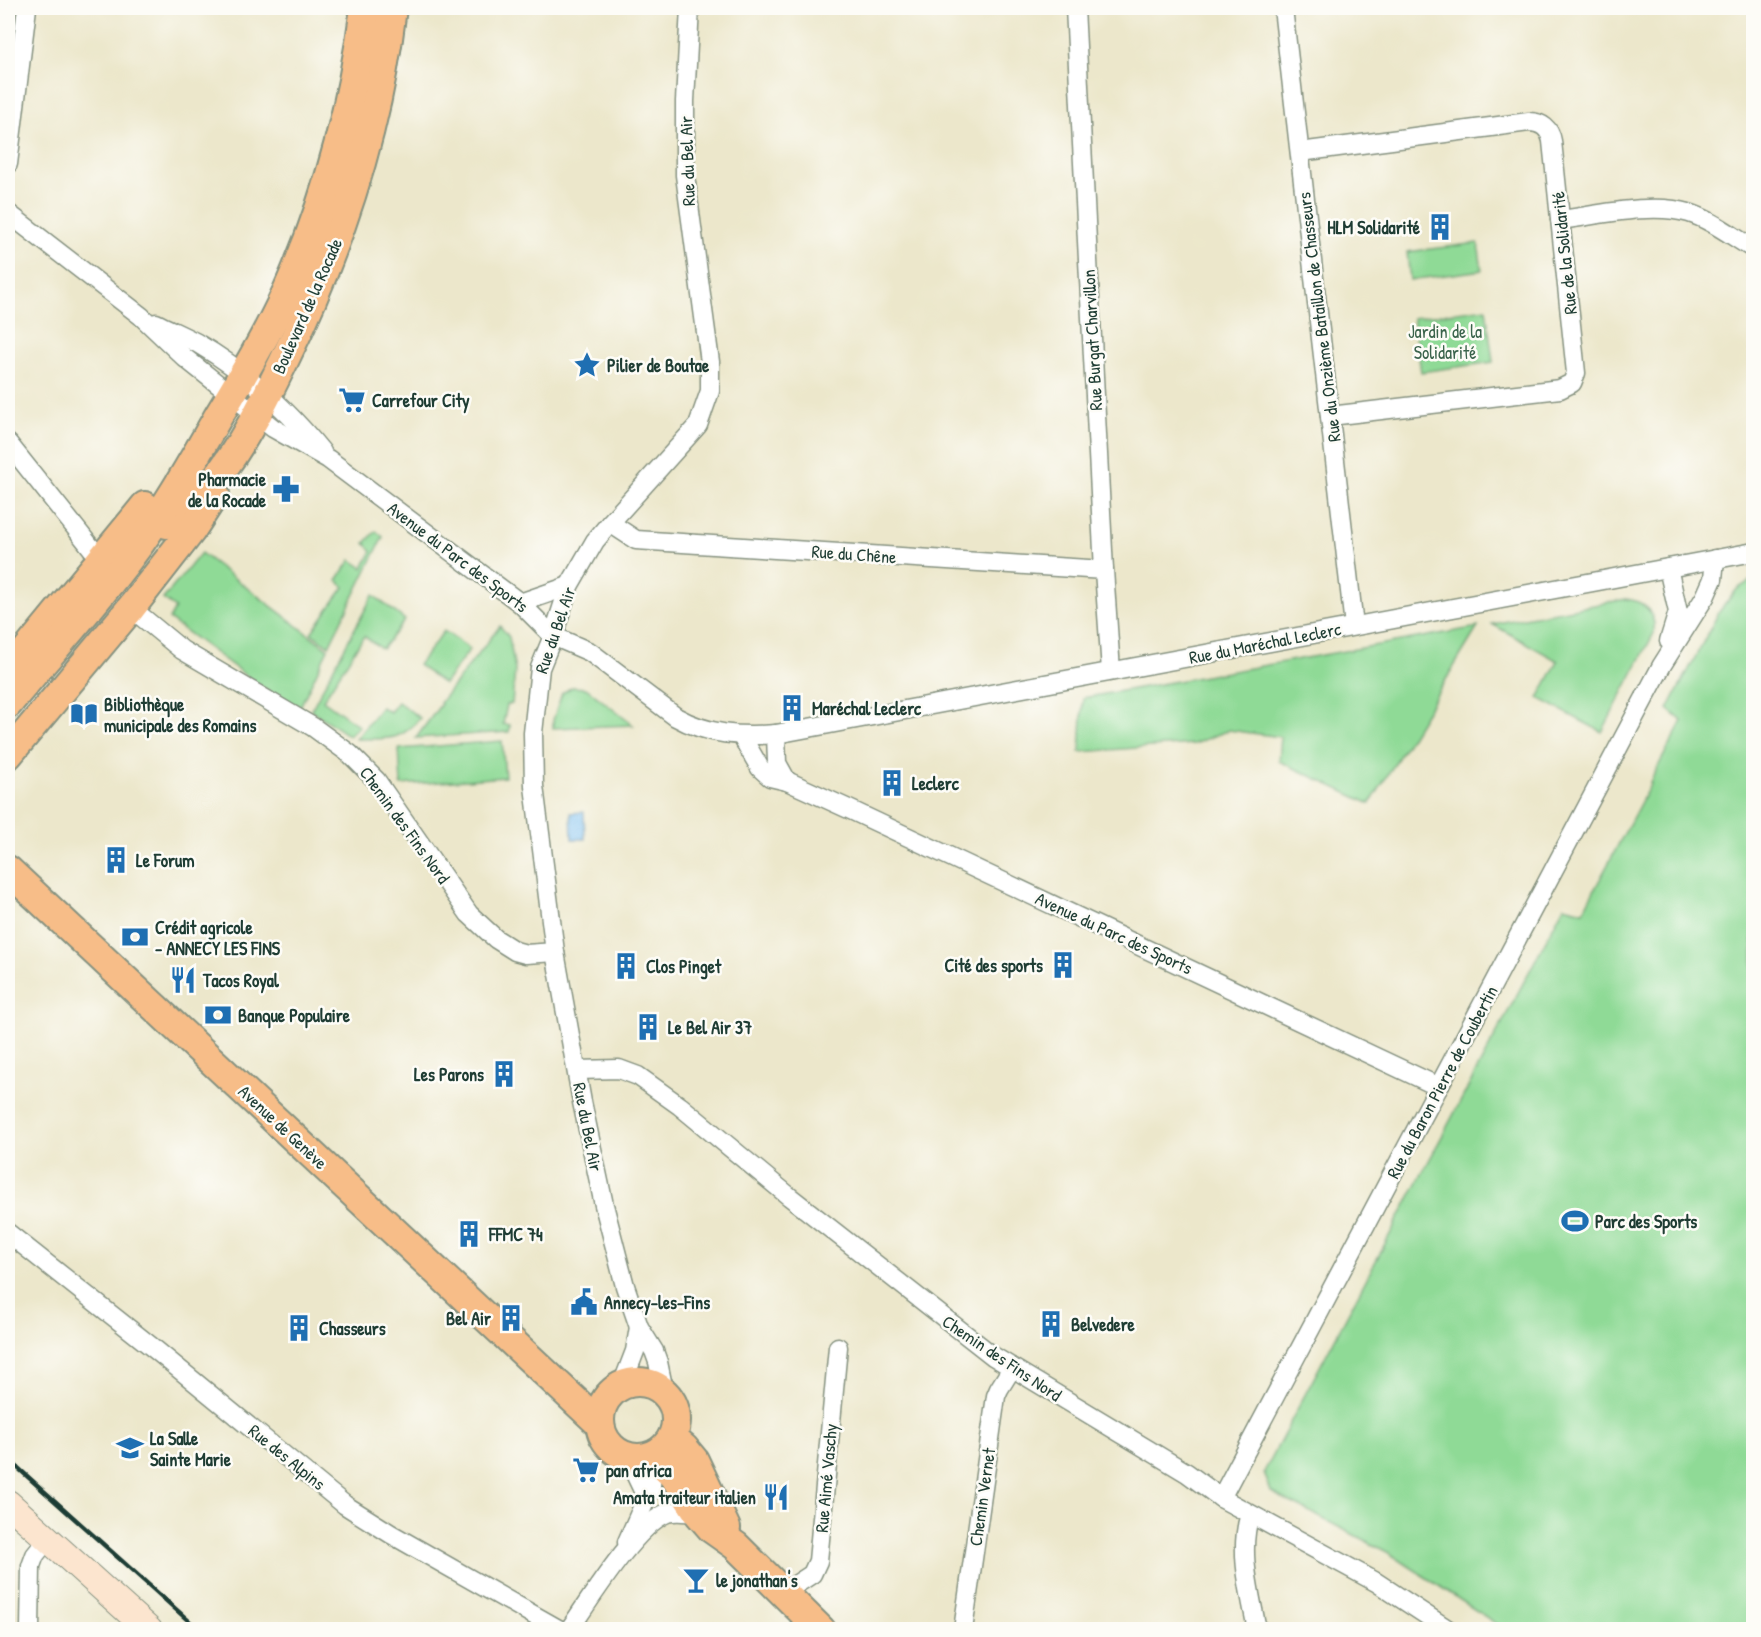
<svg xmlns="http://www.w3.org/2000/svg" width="1761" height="1637" font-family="'Patrick Hand',sans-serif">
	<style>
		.green { fill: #8fda96; stroke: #578c65; stroke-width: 1.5 }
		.water { fill: #7bbff2; stroke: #4d7e93; stroke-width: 1.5 }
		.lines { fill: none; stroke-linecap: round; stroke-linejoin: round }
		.minor-casing { stroke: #869280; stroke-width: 21 }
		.secondary-casing { stroke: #869280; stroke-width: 28 }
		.primary-casing { stroke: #869280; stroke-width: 32 }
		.minor { stroke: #fff; stroke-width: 18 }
		.secondary { stroke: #fce5cf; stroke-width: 26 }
		.primary { stroke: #f7bd88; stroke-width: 28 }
		.rail { stroke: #1f3d34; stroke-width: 4.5 }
		.labels { text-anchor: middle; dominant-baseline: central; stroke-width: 5; stroke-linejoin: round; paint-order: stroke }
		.street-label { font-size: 18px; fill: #1f3d34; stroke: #fdfcf7 }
		.poi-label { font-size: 18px; font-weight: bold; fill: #1f3d34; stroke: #fdfcf7; text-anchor: start }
		.park-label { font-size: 18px; fill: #3b644c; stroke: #fdfcf7 }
	</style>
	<rect width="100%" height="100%" fill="#fdfcf7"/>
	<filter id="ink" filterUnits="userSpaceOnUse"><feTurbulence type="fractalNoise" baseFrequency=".0167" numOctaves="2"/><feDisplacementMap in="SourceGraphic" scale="12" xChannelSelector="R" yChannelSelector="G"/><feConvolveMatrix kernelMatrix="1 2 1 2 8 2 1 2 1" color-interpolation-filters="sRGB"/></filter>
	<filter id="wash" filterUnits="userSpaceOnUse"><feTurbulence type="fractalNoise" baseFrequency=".008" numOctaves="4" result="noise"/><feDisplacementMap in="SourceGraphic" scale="24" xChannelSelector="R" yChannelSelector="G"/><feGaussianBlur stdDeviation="1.35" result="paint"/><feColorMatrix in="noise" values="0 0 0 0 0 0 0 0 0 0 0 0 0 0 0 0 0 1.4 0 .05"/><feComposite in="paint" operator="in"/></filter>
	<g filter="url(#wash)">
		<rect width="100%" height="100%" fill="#ece7cb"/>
		<g class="green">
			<path d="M1478,243L1482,270L1410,280L1407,252Z"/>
			<path d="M1486,308L1493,362L1421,372L1413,318Z"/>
			<path d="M376,531L383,537L329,646L311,633L344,587L337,580L351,560L363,568L372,551L365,543Z"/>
			<path d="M201,553L328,649L297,713L169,619L175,608L163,599Z"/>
			<path d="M1753,579V1629H1504L1389,1553L1271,1492L1264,1472L1564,906L1583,911L1651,783L1650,782L1682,721L1668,709L1719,612L1737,589Z"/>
			<path d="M373,595L405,620L382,649L364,636L323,700L359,726L349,736L311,710Z"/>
			<path d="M1626,599C1645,601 1656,613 1654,633L1602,732L1538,698L1558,661L1492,624Z"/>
			<path d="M500,626L509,637L515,670L512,704L507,705L503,724L510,725L509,732L416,738L441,704L440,703Z"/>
			<path d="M1478,627L1370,804L1279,761L1281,737L1229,730L1194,744L1080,752L1083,698Z"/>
			<path d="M444,631L470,649L444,684L418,665Z"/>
			<path d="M572,687L586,688L633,725L553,728V720L562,693Z"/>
			<path d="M398,702L420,718C400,743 386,738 356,739L381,707L390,712Z"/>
			<path d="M502,741L505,777L401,785L399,749Z"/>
		</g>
		<path class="water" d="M584,812L585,839H572L571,813Z"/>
	</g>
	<g filter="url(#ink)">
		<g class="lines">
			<defs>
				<g id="minor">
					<path d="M1075,8L1104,570L1111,671"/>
					<path d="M1283,8L1354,626"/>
					<path d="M1300,152L1529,122C1542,122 1550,129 1552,141L1576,373L1572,383L1560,389L1330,416"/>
					<path d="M8,164L27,8"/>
					<path d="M8,213L141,316L185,358L273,428L328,459L520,603L553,636L590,652L676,717C708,735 741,737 776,734L1754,552"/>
					<path d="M1560,220C1598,215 1653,202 1689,213C1712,220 1733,237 1754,249"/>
					<path d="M156,323C170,330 184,336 197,343C245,371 288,410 322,452"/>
					<path d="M8,443L101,560"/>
					<path d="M610,523L636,540L1104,570"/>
					<path d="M1668,568L1678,612L1669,641"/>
					<path d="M520,603L569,586"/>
					<path d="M131,608L182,650L313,727L350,754L376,780L469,914L496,939L515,951L526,954L555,952"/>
					<path d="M776,734L777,763L787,781"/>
					<path d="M742,737L760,768L770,777L787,781L853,811L1439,1087"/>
					<path d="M577,1070L619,1069L638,1076L680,1106L790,1197L993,1356L1187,1473L1221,1498L1376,1582L1449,1630"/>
					<path d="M8,1233L157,1351L345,1505L391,1534L560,1630"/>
					<path d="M622,1385L635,1351L639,1327"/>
					<path d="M664,1391L658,1362L654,1351L639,1327L625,1286L604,1205L582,1102L555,952L534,786L533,733L540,668L553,636L569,586L595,541L610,523L698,425L710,391V362L685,175V101L690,8"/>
					<path d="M627,1457L647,1499"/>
					<path d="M1221,1498L1662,665L1705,597L1713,579L1715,559"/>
					<path d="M1250,1514C1238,1552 1250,1591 1257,1630"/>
					<path d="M627,1542L651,1488L652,1456"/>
					<path d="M783,1593L812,1574L818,1561L838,1347"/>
					<path d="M30,1630L31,1566L35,1555L48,1539"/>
					<path d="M569,1630C589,1601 636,1525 667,1513C677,1510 688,1512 699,1514"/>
					<path d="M963,1630L996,1396L999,1389L1012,1368"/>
				</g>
				<path id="secondary" d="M8,1503L149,1630"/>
				<g id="primary">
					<path d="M167,524C182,511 201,497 214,481C242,446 263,404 283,363C338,251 378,132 392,8"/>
					<path d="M8,673L145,506"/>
					<path d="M8,704C48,655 92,608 130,557C164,512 191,464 219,415C243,375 267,335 287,291C327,202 352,105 365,8"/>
					<path d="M8,755L131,608L191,531L215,494"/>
					<path d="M8,870L600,1424"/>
					<circle cx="638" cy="1420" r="38"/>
					<path d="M672,1438L684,1448L694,1460L726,1528"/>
					<path d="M654,1455L676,1479L699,1514L712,1529L736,1546L821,1630"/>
				</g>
			</defs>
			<use href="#minor" class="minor-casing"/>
			<use href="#secondary" class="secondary-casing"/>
			<use href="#primary" class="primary-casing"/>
			<use href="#minor" class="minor"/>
			<use href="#secondary" class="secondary"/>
			<use href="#primary" class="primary"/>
			<path class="rail" d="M8,1459L199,1630"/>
		</g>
	</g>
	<defs>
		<symbol id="building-bare" viewBox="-9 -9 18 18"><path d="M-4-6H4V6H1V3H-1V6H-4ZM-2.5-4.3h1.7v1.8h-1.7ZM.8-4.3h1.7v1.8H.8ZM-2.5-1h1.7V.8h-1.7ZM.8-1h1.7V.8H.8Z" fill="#1f6fb2" stroke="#fdfcf7" stroke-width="2.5" paint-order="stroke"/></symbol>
		<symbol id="sight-bare" viewBox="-9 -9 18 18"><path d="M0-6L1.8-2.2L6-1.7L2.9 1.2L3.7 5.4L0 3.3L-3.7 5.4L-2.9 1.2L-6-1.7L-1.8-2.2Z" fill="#1f6fb2" stroke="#fdfcf7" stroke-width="2.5" paint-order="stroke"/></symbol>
		<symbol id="supermarket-bare" viewBox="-9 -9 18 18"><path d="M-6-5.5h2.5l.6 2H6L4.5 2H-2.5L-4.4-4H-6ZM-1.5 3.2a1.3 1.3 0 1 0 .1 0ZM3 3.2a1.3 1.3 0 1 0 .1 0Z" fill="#1f6fb2" stroke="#fdfcf7" stroke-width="2.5" paint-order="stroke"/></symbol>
		<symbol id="pharmacy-bare" viewBox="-9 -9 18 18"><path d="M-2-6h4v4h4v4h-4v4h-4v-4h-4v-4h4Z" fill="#1f6fb2" stroke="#fdfcf7" stroke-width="2.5" paint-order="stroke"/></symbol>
		<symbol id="library-bare" viewBox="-9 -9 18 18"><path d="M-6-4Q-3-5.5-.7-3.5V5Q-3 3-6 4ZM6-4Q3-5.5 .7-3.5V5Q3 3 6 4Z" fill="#1f6fb2" stroke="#fdfcf7" stroke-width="2.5" paint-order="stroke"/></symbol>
		<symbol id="bank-bare" viewBox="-9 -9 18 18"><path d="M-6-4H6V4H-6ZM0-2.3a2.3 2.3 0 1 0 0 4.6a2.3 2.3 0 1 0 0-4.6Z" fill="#1f6fb2" stroke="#fdfcf7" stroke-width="2.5" paint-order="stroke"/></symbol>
		<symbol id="restaurant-bare" viewBox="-9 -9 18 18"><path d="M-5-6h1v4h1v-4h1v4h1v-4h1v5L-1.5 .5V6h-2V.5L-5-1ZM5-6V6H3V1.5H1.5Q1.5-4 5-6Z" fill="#1f6fb2" stroke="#fdfcf7" stroke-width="2.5" paint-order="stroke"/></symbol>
		<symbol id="stadium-bare" viewBox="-9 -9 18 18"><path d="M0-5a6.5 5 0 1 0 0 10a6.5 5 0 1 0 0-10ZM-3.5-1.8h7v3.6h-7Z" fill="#1f6fb2" stroke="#fdfcf7" stroke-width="2.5" paint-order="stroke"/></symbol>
		<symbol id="civic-bare" viewBox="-9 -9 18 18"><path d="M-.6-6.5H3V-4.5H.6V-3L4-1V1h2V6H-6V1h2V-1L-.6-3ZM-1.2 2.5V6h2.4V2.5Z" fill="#1f6fb2" stroke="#fdfcf7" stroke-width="2.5" paint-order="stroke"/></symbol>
		<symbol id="school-bare" viewBox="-9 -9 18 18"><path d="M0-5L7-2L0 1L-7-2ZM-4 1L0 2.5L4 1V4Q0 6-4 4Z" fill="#1f6fb2" stroke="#fdfcf7" stroke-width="2.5" paint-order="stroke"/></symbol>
		<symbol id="bar-bare" viewBox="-9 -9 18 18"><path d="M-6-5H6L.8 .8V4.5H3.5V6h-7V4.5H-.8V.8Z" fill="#1f6fb2" stroke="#fdfcf7" stroke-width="2.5" paint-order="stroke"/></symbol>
	</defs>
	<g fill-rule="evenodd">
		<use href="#building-bare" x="1421" y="208" width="38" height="38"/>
		<use href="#sight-bare" x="568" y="346" width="38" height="38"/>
		<use href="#supermarket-bare" x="333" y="381" width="38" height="38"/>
		<use href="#pharmacy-bare" x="267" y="470" width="38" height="38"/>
		<use href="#building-bare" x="773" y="689" width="38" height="38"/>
		<use href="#library-bare" x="65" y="695" width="38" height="38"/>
		<use href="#building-bare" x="873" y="764" width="38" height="38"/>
		<use href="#building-bare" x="97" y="841" width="38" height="38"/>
		<use href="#bank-bare" x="116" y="918" width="38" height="38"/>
		<use href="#building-bare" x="1044" y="946" width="38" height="38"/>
		<use href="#building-bare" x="607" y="947" width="38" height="38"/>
		<use href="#restaurant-bare" x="164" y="961" width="38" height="38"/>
		<use href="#bank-bare" x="199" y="996" width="38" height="38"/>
		<use href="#building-bare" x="629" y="1008" width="38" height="38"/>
		<use href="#building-bare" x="485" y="1055" width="38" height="38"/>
		<use href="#stadium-bare" x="1556" y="1202" width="38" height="38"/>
		<use href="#building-bare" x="450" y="1215" width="38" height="38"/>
		<use href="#civic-bare" x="565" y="1283" width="38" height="38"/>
		<use href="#building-bare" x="492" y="1299" width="38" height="38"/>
		<use href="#building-bare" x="1032" y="1305" width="38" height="38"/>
		<use href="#building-bare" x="280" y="1309" width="38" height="38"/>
		<use href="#school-bare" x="111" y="1429" width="38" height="38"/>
		<use href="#supermarket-bare" x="567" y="1451" width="38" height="38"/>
		<use href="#restaurant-bare" x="757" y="1478" width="38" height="38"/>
		<use href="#bar-bare" x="677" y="1561" width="38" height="38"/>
	</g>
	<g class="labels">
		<g class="street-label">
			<text transform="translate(687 161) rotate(-92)">Rue du Bel Air</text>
			<text transform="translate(1564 253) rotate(-96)">Rue de la Solidarité</text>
			<text transform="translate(307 306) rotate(-66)">Boulevard de la Rocade</text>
			<text transform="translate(1319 317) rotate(-97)">Rue du Onzième Bataillon de Chasseurs</text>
			<text transform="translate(1092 340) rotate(-93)">Rue Burgat Charvillon</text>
			<text transform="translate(854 554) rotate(4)">Rue du Chêne</text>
			<text transform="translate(458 557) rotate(37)">Avenue du Parc des Sports</text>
			<text transform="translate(555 630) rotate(-71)">Rue du Bel Air</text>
			<text transform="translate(1265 643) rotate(-11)">Rue du Maréchal Leclerc</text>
			<text transform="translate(405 825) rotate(54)">Chemin des Fins Nord</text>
			<text transform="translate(1114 933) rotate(25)">Avenue du Parc des Sports</text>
			<text transform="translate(1442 1082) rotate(-62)">Rue du Baron Pierre de Coubertin</text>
			<text transform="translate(283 1127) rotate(43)">Avenue de Genève</text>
			<text transform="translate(588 1127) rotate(79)">Rue du Bel Air</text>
			<text transform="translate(1002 1358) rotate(34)">Chemin des Fins Nord</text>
			<text transform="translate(287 1457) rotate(39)">Rue des Alpins</text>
			<text transform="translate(826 1478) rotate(-85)">Rue Aimé Vaschy</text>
			<text transform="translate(982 1497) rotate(-82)">Chemin Vernet</text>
		</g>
		<g class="poi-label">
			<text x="1420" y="227" text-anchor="end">HLM Solidarité</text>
			<text x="607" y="365">Pilier de Boutae</text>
			<text x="372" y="400">Carrefour City</text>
			<text x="266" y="479" text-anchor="end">Pharmacie<tspan x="266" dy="21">de la Rocade</tspan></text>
			<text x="104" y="704">Bibliothèque<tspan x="104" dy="21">municipale des Romains</tspan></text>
			<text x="812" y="708">Maréchal Leclerc</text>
			<text x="912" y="783">Leclerc</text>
			<text x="136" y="860">Le Forum</text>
			<text x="155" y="927">Crédit agricole<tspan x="155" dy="21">- ANNECY LES FINS</tspan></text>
			<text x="1043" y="965" text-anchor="end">Cité des sports</text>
			<text x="646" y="966">Clos Pinget</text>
			<text x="203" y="980">Tacos Royal</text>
			<text x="238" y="1015">Banque Populaire</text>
			<text x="668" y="1027">Le Bel Air 37</text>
			<text x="484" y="1074" text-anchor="end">Les Parons</text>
			<text x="1595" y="1221">Parc des Sports</text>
			<text x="489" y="1234">FFMC 74</text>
			<text x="604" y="1302">Annecy-les-Fins</text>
			<text x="491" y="1318" text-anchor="end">Bel Air</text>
			<text x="1071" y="1324">Belvedere</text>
			<text x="319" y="1328">Chasseurs</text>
			<text x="150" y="1438">La Salle<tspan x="150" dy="21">Sainte Marie</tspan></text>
			<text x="606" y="1470">pan africa</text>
			<text x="756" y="1497" text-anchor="end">Amata traiteur italien</text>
			<text x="716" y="1580">le jonathan's</text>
		</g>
		<g class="park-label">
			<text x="1445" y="331">Jardin de la<tspan x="1445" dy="21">Solidarité</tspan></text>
		</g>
	</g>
	<rect width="1761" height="1637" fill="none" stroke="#fdfcf7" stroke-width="30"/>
</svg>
